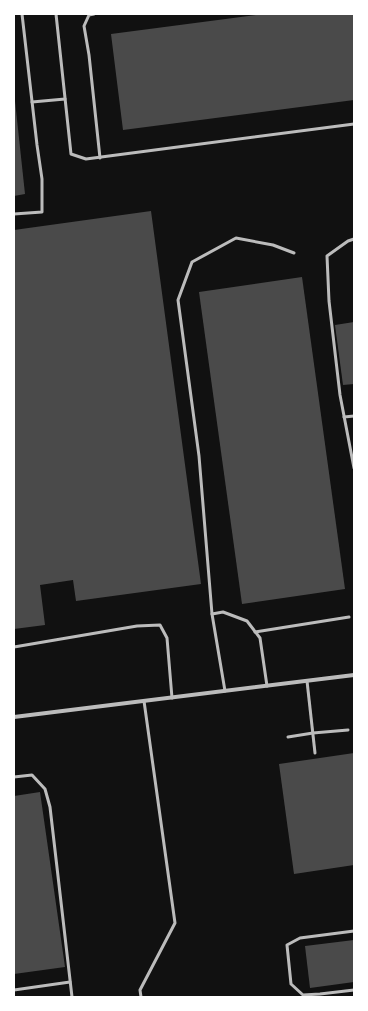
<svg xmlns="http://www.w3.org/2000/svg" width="368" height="1011" font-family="'Public Sans',sans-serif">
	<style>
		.building { fill: #4a4a4a }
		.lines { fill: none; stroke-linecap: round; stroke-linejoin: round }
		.service { stroke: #bcbcbc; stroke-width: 3 }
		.minor { stroke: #bcbcbc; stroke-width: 4 }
	</style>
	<rect width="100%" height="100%" fill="#111"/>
	<g class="building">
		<path d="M263,14H354V100L123,130L111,34Z"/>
		<path d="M15,101L25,194L14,196V102Z"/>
		<path d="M151,211L201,584L76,601L73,580L40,585L45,625L14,629V230Z"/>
		<path d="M302,277L345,589L242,604L199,292Z"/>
		<path d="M354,322V384L343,385L335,325Z"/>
		<path d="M354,753V865L294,874L279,764Z"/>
		<path d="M40,792L65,967L14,974V796Z"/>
		<path d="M354,940V982L310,988L305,946Z"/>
	</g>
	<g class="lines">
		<g class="service">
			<path d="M56,14L71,154L86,159L354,124"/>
			<path d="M94,14L89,15L84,26L89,55L100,158"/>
			<path d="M32,102L65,99"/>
			<path d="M14,214L42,212V179L37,145L22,14"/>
			<path d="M354,239L348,241L327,256L329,301L340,395L354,468"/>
			<path d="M344,417L354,416"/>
			<path d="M212,614L225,691"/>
			<path d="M255,632L349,617"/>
			<path d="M14,647L137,626L160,625L167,638L172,698"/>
			<path d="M307,681L315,753"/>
			<path d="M267,686L260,638L247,621L223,612L212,614L199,456L178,300L192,262L236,238L273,245L294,253"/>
			<path d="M288,737L313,733L348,730"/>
			<path d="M14,777L32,775L45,789L50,807L72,997"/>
			<path d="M354,931L300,938L287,945L291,984L303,995L320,994L354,990"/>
			<path d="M14,990L70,982"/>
			<path d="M141,997L140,990L175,923L144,701"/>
		</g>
		<path class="minor" d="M14,717L354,675"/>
	</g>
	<rect width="368" height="1011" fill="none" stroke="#ffffff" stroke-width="30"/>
</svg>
